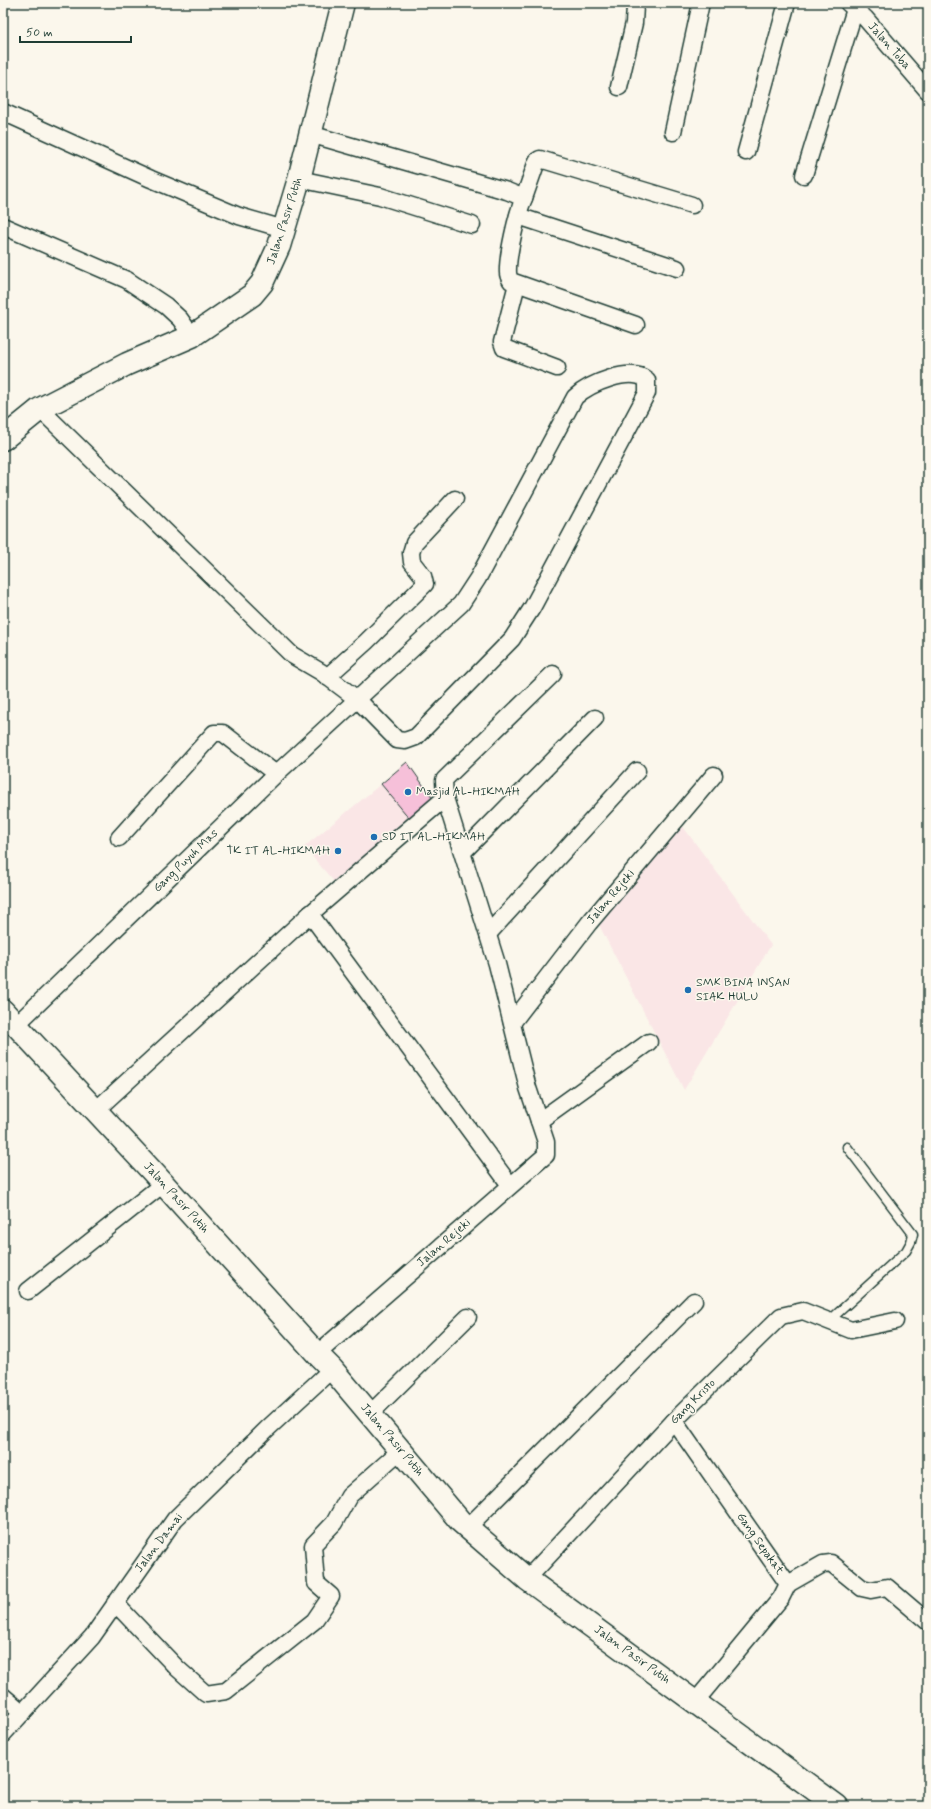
<svg xmlns="http://www.w3.org/2000/svg" width="931" height="1809" font-family="Mynerve,sans-serif">
	<style>
		.built { fill: #fae6e6 }
		.building { fill: #f6c0d9; stroke: #1f3d34 }
		.lines { fill: none; stroke-linecap: round; stroke-linejoin: round }
		.lane-casing { stroke: #1f3d34; stroke-width: 11 }
		.street-casing { stroke: #1f3d34; stroke-width: 19 }
		.highway-casing { stroke: #1f3d34; stroke-width: 25 }
		.lane { stroke: #fbf7ec; stroke-width: 8 }
		.street { stroke: #fbf7ec; stroke-width: 16 }
		.highway { stroke: #fbf7ec; stroke-width: 22 }
		.poi-dot { fill: #1f6fb2; stroke: #fbf7ec; stroke-width: 1.5 }
		.labels { text-anchor: middle; dominant-baseline: central; stroke-width: 3; stroke-linejoin: round; paint-order: stroke }
		.street-label { font-size: 12px; fill: #1f3d34; stroke: #fbf7ec }
		.poi-label { font-size: 12px; fill: #1f3d34; stroke: #fbf7ec; text-anchor: start }
	</style>
	<rect width="100%" height="100%" fill="#fbf7ec"/>
	<filter id="ink" filterUnits="userSpaceOnUse"><feTurbulence type="fractalNoise" baseFrequency=".025" numOctaves="2"/><feDisplacementMap in="SourceGraphic" scale="8" xChannelSelector="R" yChannelSelector="G"/><feConvolveMatrix kernelMatrix="1 2 1 2 8 2 1 2 1" color-interpolation-filters="sRGB"/></filter>
	<g filter="url(#ink)">
		<g class="built">
			<path d="M381,784L410,819L337,885L304,847Z"/>
			<path d="M678,820L771,945L684,1090L598,923Z"/>
		</g>
		<path class="building" d="M407,762L433,799L410,819L381,784Z"/>
		<g class="lines">
			<defs>
				<path id="lane" d="M829,1321L906,1251L911,1242L913,1234L847,1147"/>
				<g id="street">
					<path d="M848,3L865,18L928,91"/>
					<path d="M619,87L634,23L635,6L632,3"/>
					<path d="M3,112L151,179L239,216L284,229"/>
					<path d="M673,132L701,3"/>
					<path d="M310,134L507,191L524,198C517,213 507,257 508,273C508,276 510,279 511,281L636,325"/>
					<path d="M746,152L787,3"/>
					<path d="M804,175L855,9"/>
					<path d="M299,179L380,196L472,225"/>
					<path d="M524,198L537,161L540,159L692,205"/>
					<path d="M518,216L677,268"/>
					<path d="M3,226L127,280L166,306L180,319L192,336"/>
					<path d="M517,284L502,342L504,348L557,368"/>
					<path d="M327,677L366,642L425,584L423,576L412,562L411,553L414,543L455,499"/>
					<path d="M119,838L214,733H223L276,774"/>
					<path d="M463,852L595,718"/>
					<path d="M310,914L510,1185"/>
					<path d="M488,934L637,771"/>
					<path d="M512,1023L589,923L714,775"/>
					<path d="M16,1025L276,774L461,604L478,578L575,397C589,384 630,366 647,380V393L532,608L512,639L416,737L405,741L397,740L357,699L321,672L292,655L40,409"/>
					<path d="M95,1111L310,914L445,798"/>
					<path d="M539,1121L649,1042"/>
					<path d="M28,1291L163,1184"/>
					<path d="M317,1354L546,1155V1142L528,1088L497,964L445,798L444,780L553,674"/>
					<path d="M370,1414L468,1317"/>
					<path d="M674,1421L788,1584L781,1598L695,1702"/>
					<path d="M468,1527L694,1301"/>
					<path d="M527,1579L674,1421L781,1316L803,1311L851,1330L895,1321"/>
					<path d="M788,1584L823,1564L831,1563L862,1588L871,1590L887,1587L928,1622"/>
					<path d="M115,1603L177,1668L206,1694L226,1691L314,1621L331,1596L316,1583L313,1545L334,1523L349,1496L401,1450"/>
					<path d="M3,1696L23,1713"/>
					<path d="M3,1734L92,1637L175,1519L267,1429L332,1369"/>
				</g>
				<g id="highway">
					<path d="M3,439L40,409L127,364L192,336L252,295L262,283L279,246L299,179L343,3"/>
					<path d="M3,1011L151,1170L317,1354L332,1369L460,1521L527,1579L837,1806"/>
				</g>
			</defs>
			<use href="#lane" class="lane-casing"/>
			<use href="#street" class="street-casing"/>
			<use href="#highway" class="highway-casing"/>
			<use href="#lane" class="lane"/>
			<use href="#street" class="street"/>
			<use href="#highway" class="highway"/>
		</g>
	</g>
	<g class="poi-dot">
		<circle cx="408" cy="792" r="4"/>
		<circle cx="374" cy="837" r="4"/>
		<circle cx="338" cy="851" r="4"/>
		<circle cx="688" cy="990" r="4"/>
	</g>
	<g class="labels">
		<g class="street-label">
			<text transform="translate(889 46) rotate(49)">Jalan Toba</text>
			<text transform="translate(285 221) rotate(-72)">Jalan Pasir Putih</text>
			<text transform="translate(186 861) rotate(-44)">Gang Puyuh Mas</text>
			<text transform="translate(611 897) rotate(-50)">Jalan Rejeki</text>
			<text transform="translate(176 1198) rotate(48)">Jalan Pasir Putih</text>
			<text transform="translate(444 1243) rotate(-41)">Jalan Rejeki</text>
			<text transform="translate(693 1402) rotate(-45)">Gang Kristo</text>
			<text transform="translate(392 1440) rotate(50)">Jalan Pasir Putih</text>
			<text transform="translate(159 1543) rotate(-53)">Jalan Damai</text>
			<text transform="translate(760 1544) rotate(55)">Gang Sepakat</text>
			<text transform="translate(632 1655) rotate(36)">Jalan Pasir Putih</text>
		</g>
		<g class="poi-label">
			<text x="416" y="792">Masjid AL-HIKMAH</text>
			<text x="382" y="837">SD IT AL-HIKMAH</text>
			<text x="330" y="851" text-anchor="end">TK IT AL-HIKMAH</text>
			<text x="696" y="983">SMK BINA INSAN<tspan x="696" dy="14">SIAK HULU</tspan></text>
		</g>
	</g>
	<rect width="931" height="1809" fill="none" stroke="#fbf7ec" stroke-width="16"/>
	<rect x="8" y="8" width="915" height="1793" fill="none" stroke="#1f3d34" stroke-width="1.5" filter="url(#ink)"/>
	<path d="M20 36v6h111v-6" fill="none" stroke="#1f3d34" stroke-width="2"/>
	<text x="26" y="36" font-size="12" fill="#1f3d34" stroke="#fbf7ec" stroke-width="3" paint-order="stroke">50 m</text>
</svg>
